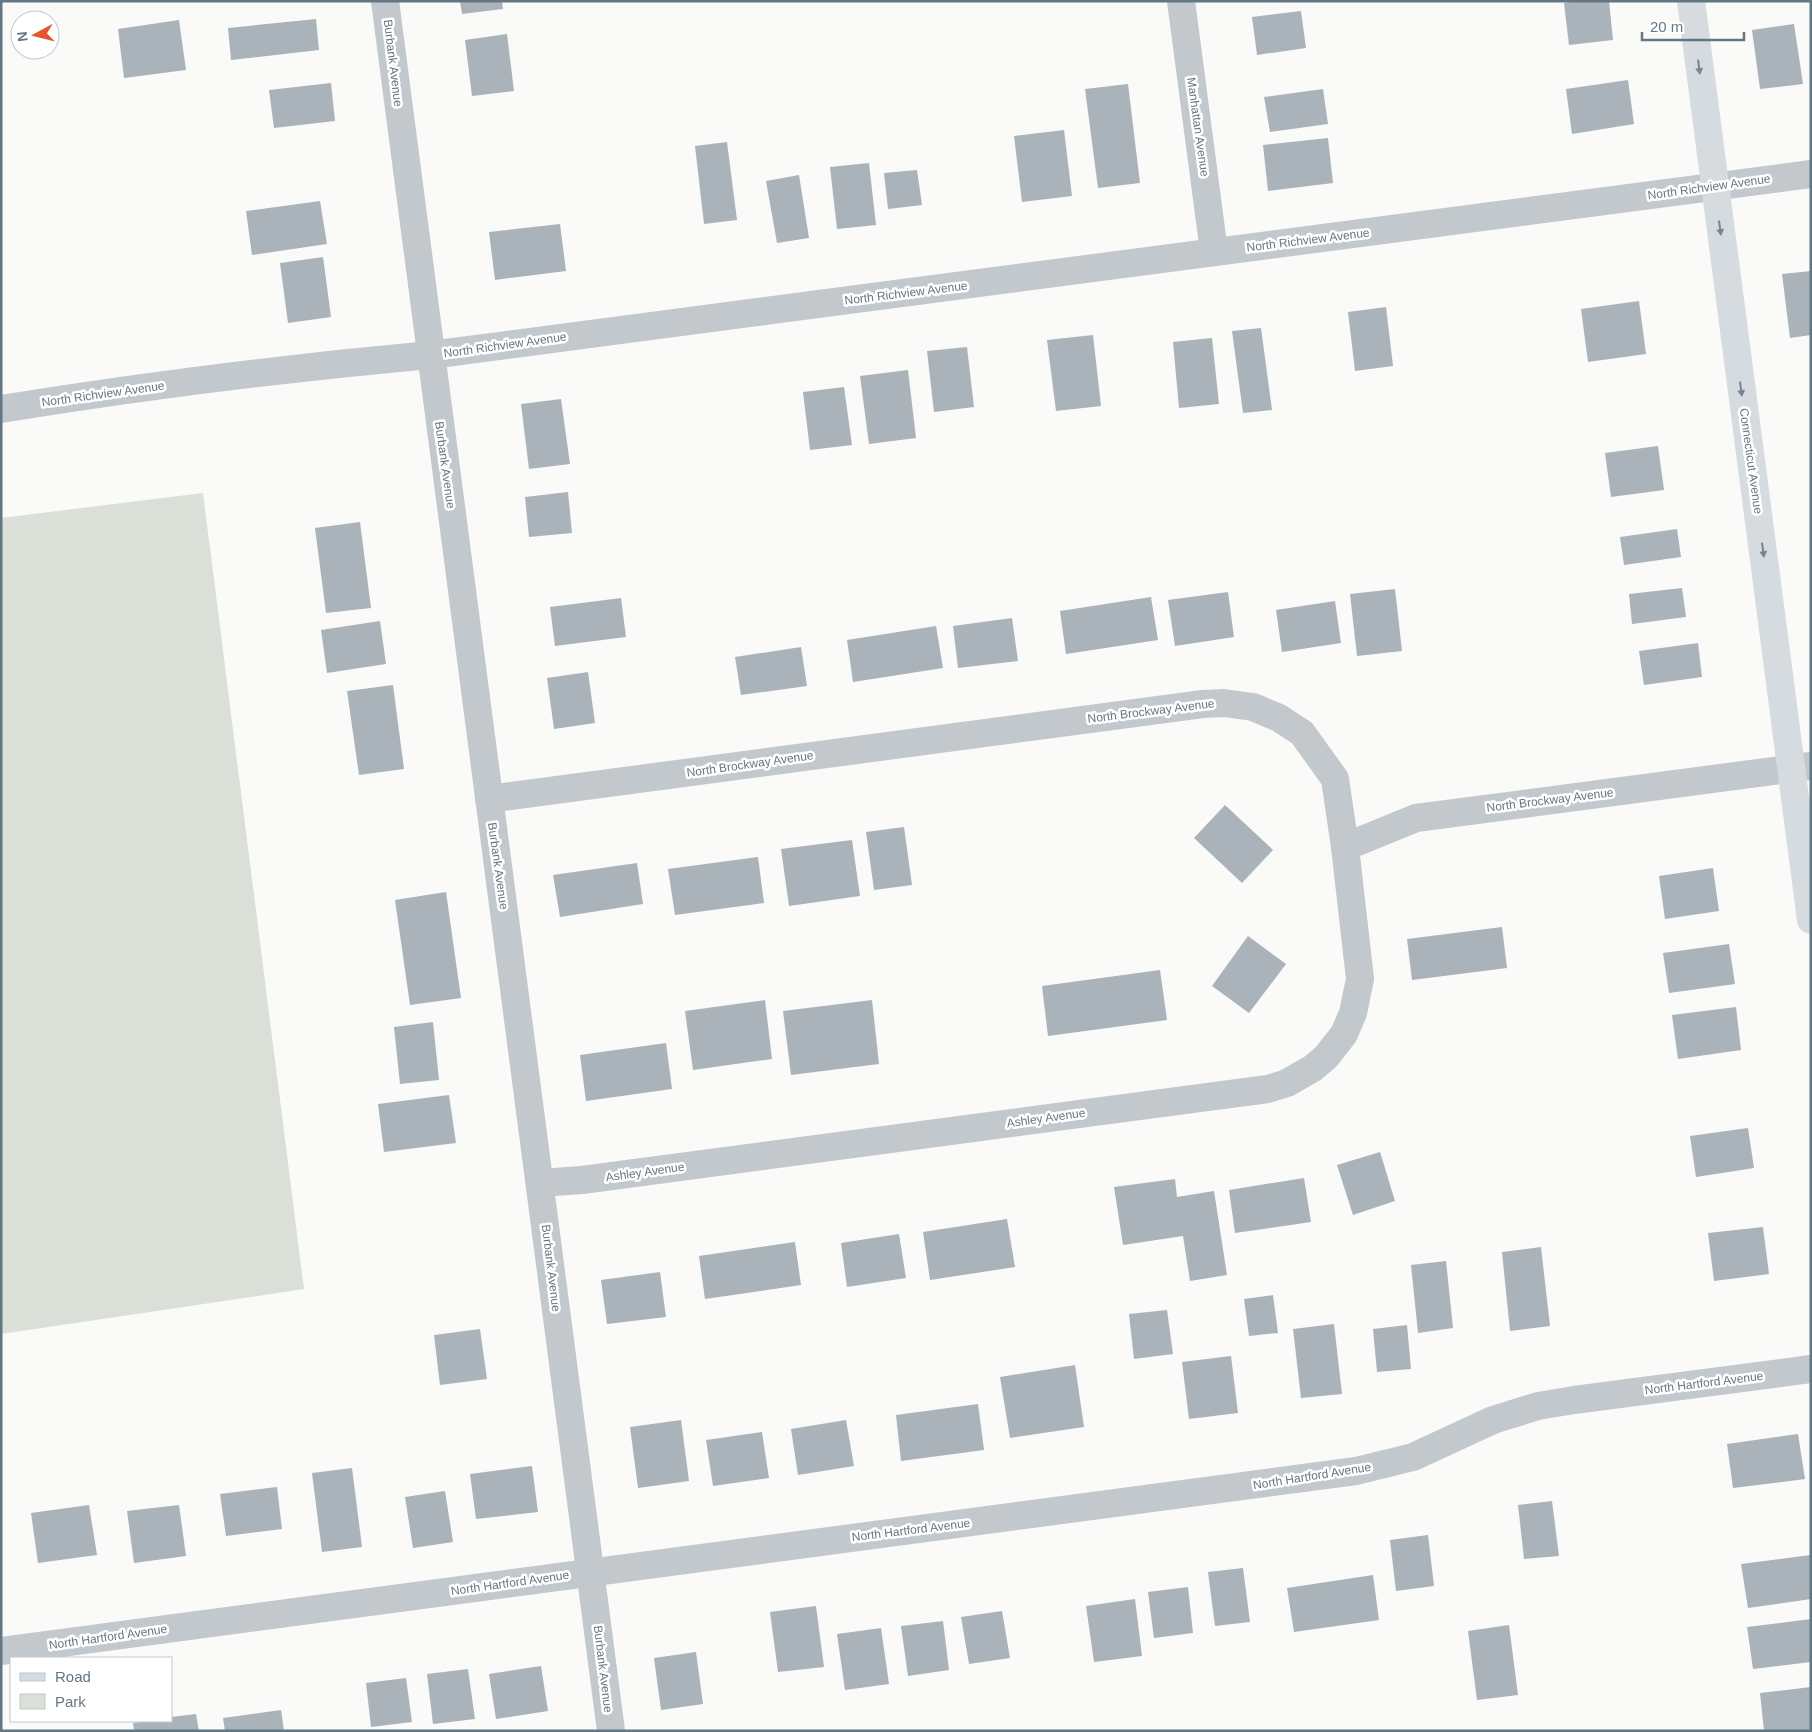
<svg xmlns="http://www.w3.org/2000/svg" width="1812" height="1732" font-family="Arial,sans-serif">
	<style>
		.green { fill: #dadfd7 }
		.building { fill: #aab3b9 }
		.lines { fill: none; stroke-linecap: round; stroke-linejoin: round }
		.street { stroke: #c3c8cc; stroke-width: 28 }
		.secondary { stroke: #d6dbdf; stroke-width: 28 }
		.oneway { fill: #768591 }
		.labels { text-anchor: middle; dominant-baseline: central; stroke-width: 5; stroke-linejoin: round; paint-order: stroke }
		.street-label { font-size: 12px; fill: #657683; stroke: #fff }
	</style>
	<rect width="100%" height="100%" fill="#fafaf8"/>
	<path class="green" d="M203,493L304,1289L1,1334V518Z"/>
	<g class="building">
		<path d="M460,1H502L503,9L462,14Z"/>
		<path d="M1578,1H1609L1613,40L1569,45L1564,3Z"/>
		<path d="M1301,11L1306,48L1257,55L1252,17Z"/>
		<path d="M316,19L319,50L231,60L228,28Z"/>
		<path d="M179,20L186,70L124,78L118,29Z"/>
		<path d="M1794,24L1803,84L1760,89L1752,30Z"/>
		<path d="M507,34L514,91L472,96L465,40Z"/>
		<path d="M1628,80L1634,124L1572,134L1566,89Z"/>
		<path d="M331,83L335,121L274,128L269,90Z"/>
		<path d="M1128,84L1140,183L1098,188L1085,89Z"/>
		<path d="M1323,89L1328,124L1270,132L1264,97Z"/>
		<path d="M1064,130L1072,196L1022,202L1014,136Z"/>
		<path d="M1328,138L1333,183L1268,191L1263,145Z"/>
		<path d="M727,142L737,220L704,224L695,146Z"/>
		<path d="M869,163L876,225L837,229L830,167Z"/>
		<path d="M917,170L922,205L888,209L884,173Z"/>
		<path d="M799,175L809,238L777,243L766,181Z"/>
		<path d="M320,201L327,244L252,255L246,211Z"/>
		<path d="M560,224L566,271L495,280L489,232Z"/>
		<path d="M323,257L331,317L288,323L280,263Z"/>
		<path d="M1811,271V335L1790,338L1782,274Z"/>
		<path d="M1639,301L1646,354L1588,362L1581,309Z"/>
		<path d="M1386,307L1393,366L1355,371L1348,312Z"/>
		<path d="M1261,328L1272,410L1243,413L1232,331Z"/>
		<path d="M1093,335L1101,406L1056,411L1047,340Z"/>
		<path d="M1212,338L1219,404L1179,408L1173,342Z"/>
		<path d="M967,347L974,407L934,412L927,351Z"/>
		<path d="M908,370L916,438L869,444L860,376Z"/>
		<path d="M844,387L852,445L810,450L803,392Z"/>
		<path d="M561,399L570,464L529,469L521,404Z"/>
		<path d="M1658,446L1664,490L1611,497L1605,453Z"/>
		<path d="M568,492L572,533L529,537L525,497Z"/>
		<path d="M360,522L371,608L326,613L315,528Z"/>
		<path d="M1677,529L1681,557L1624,565L1620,537Z"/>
		<path d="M1682,588L1686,617L1632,624L1629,594Z"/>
		<path d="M1395,589L1402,651L1357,656L1350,594Z"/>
		<path d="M1228,592L1234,637L1175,646L1168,600Z"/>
		<path d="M1151,597L1158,640L1066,654L1060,611Z"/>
		<path d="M621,598L626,637L555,646L550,607Z"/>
		<path d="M1335,601L1341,643L1282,652L1276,610Z"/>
		<path d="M1012,618L1018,661L958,668L953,626Z"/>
		<path d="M380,621L386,664L327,673L321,630Z"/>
		<path d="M936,626L943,668L853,682L847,640Z"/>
		<path d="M1698,643L1702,677L1644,685L1639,651Z"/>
		<path d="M801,647L807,686L741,695L735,657Z"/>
		<path d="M588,672L595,723L554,729L547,678Z"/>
		<path d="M393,685L404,769L359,775L347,691Z"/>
		<path d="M1225,805L1273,850L1242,883L1194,838Z"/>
		<path d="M904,827L912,885L874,890L866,832Z"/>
		<path d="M852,840L860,896L789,906L781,849Z"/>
		<path d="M758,857L764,903L675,915L668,869Z"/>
		<path d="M637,863L643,904L560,917L553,875Z"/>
		<path d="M1713,868L1719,911L1665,919L1659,876Z"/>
		<path d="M446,892L461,998L410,1005L395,900Z"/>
		<path d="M1502,927L1507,968L1412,980L1407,939Z"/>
		<path d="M1248,936L1286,964L1249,1013L1212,986Z"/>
		<path d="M1729,944L1735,984L1669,993L1663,953Z"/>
		<path d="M1160,970L1167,1020L1048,1036L1042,986Z"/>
		<path d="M765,1000L772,1059L693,1070L685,1011Z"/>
		<path d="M872,1000L879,1064L791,1075L783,1011Z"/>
		<path d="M1736,1007L1741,1050L1678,1059L1672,1015Z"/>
		<path d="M433,1022L439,1080L400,1084L394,1027Z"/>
		<path d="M666,1043L672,1089L586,1101L580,1055Z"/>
		<path d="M449,1095L456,1143L384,1152L378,1104Z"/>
		<path d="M1748,1128L1754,1168L1696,1177L1690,1136Z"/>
		<path d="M1380,1152L1395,1201L1353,1215L1337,1165Z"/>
		<path d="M1304,1178L1311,1222L1235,1233L1229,1190Z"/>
		<path d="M1175,1179L1177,1197L1214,1191L1227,1275L1190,1281L1183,1236L1123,1245L1114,1187Z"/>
		<path d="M1007,1219L1015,1267L930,1280L923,1232Z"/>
		<path d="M1763,1227L1769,1274L1714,1281L1708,1233Z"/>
		<path d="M899,1234L906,1278L847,1287L841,1243Z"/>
		<path d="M795,1242L801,1285L705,1299L699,1256Z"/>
		<path d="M1541,1247L1550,1326L1510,1331L1502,1252Z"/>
		<path d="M1446,1261L1453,1328L1418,1333L1411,1265Z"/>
		<path d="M660,1272L666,1317L607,1324L601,1280Z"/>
		<path d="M1273,1295L1278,1333L1249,1336L1244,1299Z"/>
		<path d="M1167,1310L1173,1354L1134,1359L1129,1314Z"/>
		<path d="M1334,1324L1342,1394L1301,1398L1293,1329Z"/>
		<path d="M1407,1325L1411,1369L1377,1372L1373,1329Z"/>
		<path d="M480,1329L487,1379L440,1385L434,1335Z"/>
		<path d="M1231,1356L1238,1413L1189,1419L1182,1362Z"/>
		<path d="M1075,1365L1084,1427L1010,1438L1000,1377Z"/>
		<path d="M978,1404L984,1450L901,1461L896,1415Z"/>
		<path d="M681,1420L689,1481L638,1488L630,1427Z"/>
		<path d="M846,1420L854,1466L798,1475L791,1429Z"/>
		<path d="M762,1432L769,1478L713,1486L706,1440Z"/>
		<path d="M1798,1434L1805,1479L1733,1488L1727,1444Z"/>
		<path d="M532,1466L538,1512L476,1519L470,1474Z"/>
		<path d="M352,1468L362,1547L322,1552L312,1473Z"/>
		<path d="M277,1487L282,1529L226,1536L220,1494Z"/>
		<path d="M445,1491L453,1542L413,1548L405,1497Z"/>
		<path d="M1552,1501L1559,1556L1524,1559L1518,1505Z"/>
		<path d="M89,1505L97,1555L38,1563L31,1513Z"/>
		<path d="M179,1505L186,1556L134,1563L127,1511Z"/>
		<path d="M1428,1535L1434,1586L1396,1591L1390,1540Z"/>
		<path d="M1810,1555L1811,1599L1748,1608L1741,1564Z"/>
		<path d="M1243,1568L1250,1622L1215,1626L1208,1572Z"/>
		<path d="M1373,1575L1379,1620L1294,1632L1287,1588Z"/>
		<path d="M1188,1587L1193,1633L1154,1638L1148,1592Z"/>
		<path d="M1135,1599L1142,1656L1094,1662L1086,1606Z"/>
		<path d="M816,1606L824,1667L778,1672L770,1612Z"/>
		<path d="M1002,1611L1010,1658L969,1664L961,1617Z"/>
		<path d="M1811,1619V1662L1753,1669L1747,1627Z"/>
		<path d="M943,1621L949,1670L908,1676L901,1626Z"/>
		<path d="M1509,1625L1518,1695L1477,1700L1468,1631Z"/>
		<path d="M881,1628L889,1684L845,1690L837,1634Z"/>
		<path d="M696,1652L703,1704L661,1710L654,1658Z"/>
		<path d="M541,1666L548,1711L496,1719L489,1674Z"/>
		<path d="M468,1669L475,1719L433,1724L427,1674Z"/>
		<path d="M406,1678L412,1722L371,1727L366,1683Z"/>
		<path d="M1811,1687V1731H1764L1760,1693Z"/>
		<path d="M281,1710L284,1731H225L223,1718Z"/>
		<path d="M196,1714L199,1731H134L133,1723L148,1721H171V1717Z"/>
	</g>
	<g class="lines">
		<g class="street">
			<path d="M385,1L611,1731"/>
			<path d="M1181,1L1214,252"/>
			<path d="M1,409C143,386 287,368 430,355L1811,174"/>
			<path d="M489,799L1203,704L1224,703L1253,707L1279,718L1302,733L1335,779L1345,847L1360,979L1353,1013L1344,1034L1326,1057L1313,1068L1287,1083L1268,1089L582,1180L540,1183"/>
			<path d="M1345,847L1416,818L1811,766"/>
			<path d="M1,1651L1356,1471L1413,1457L1493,1420L1538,1406L1574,1400L1811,1369"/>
		</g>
		<path class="secondary" d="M1691,1L1811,920"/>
	</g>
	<defs><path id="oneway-solid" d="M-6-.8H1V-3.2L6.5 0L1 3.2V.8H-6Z" transform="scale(1.25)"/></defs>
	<g class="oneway">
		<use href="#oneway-solid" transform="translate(1699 67) rotate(83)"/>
		<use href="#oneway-solid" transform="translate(1720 228) rotate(82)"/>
		<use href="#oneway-solid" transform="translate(1741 389) rotate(82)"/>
		<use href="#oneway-solid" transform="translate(1763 550) rotate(82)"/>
	</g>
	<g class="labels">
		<g class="street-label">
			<text transform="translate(393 63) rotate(83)">Burbank Avenue</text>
			<text transform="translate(1198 127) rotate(82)">Manhattan Avenue</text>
			<text transform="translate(1709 187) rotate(-8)">North Richview Avenue</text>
			<text transform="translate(1308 240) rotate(-7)">North Richview Avenue</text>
			<text transform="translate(906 293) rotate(-7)">North Richview Avenue</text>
			<text transform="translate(505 345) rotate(-8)">North Richview Avenue</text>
			<text transform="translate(103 394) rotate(-8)">North Richview Avenue</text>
			<text transform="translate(1751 461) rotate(82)">Connecticut Avenue</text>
			<text transform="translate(445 465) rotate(82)">Burbank Avenue</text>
			<text transform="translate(1151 711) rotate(-7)">North Brockway Avenue</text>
			<text transform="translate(750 764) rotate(-8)">North Brockway Avenue</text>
			<text transform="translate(1550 800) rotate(-7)">North Brockway Avenue</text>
			<text transform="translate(498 866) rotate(82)">Burbank Avenue</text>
			<text transform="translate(1046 1118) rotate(-8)">Ashley Avenue</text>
			<text transform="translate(645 1172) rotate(-8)">Ashley Avenue</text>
			<text transform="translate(551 1268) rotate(83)">Burbank Avenue</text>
			<text transform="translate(1704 1383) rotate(-7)">North Hartford Avenue</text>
			<text transform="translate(1312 1476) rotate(-9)">North Hartford Avenue</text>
			<text transform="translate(911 1530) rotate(-7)">North Hartford Avenue</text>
			<text transform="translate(510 1583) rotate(-8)">North Hartford Avenue</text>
			<text transform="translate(108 1637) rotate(-8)">North Hartford Avenue</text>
			<text transform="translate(603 1669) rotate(83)">Burbank Avenue</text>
		</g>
	</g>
	<rect width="1812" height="1732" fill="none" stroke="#657683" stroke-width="5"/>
	<rect x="10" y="1657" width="162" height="65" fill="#ffffff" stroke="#c1c8cd"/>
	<rect x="20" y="1673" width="25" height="8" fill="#d6dbdf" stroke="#c1c8cd"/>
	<text x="55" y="1682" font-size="15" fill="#657683">Road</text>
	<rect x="20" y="1694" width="25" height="15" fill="#dadfd7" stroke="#c1c8cd"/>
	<text x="55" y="1707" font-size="15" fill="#657683">Park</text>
	<g transform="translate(35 35) rotate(263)"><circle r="24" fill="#ffffff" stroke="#c1c8cd"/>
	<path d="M0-4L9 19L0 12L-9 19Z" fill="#e4572e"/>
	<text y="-8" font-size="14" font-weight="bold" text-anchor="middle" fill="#657683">N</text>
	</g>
	<path d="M1642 32v8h102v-8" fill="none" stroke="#657683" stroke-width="2.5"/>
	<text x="1650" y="32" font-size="15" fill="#657683" stroke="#ffffff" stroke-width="4" paint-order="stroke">20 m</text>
</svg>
